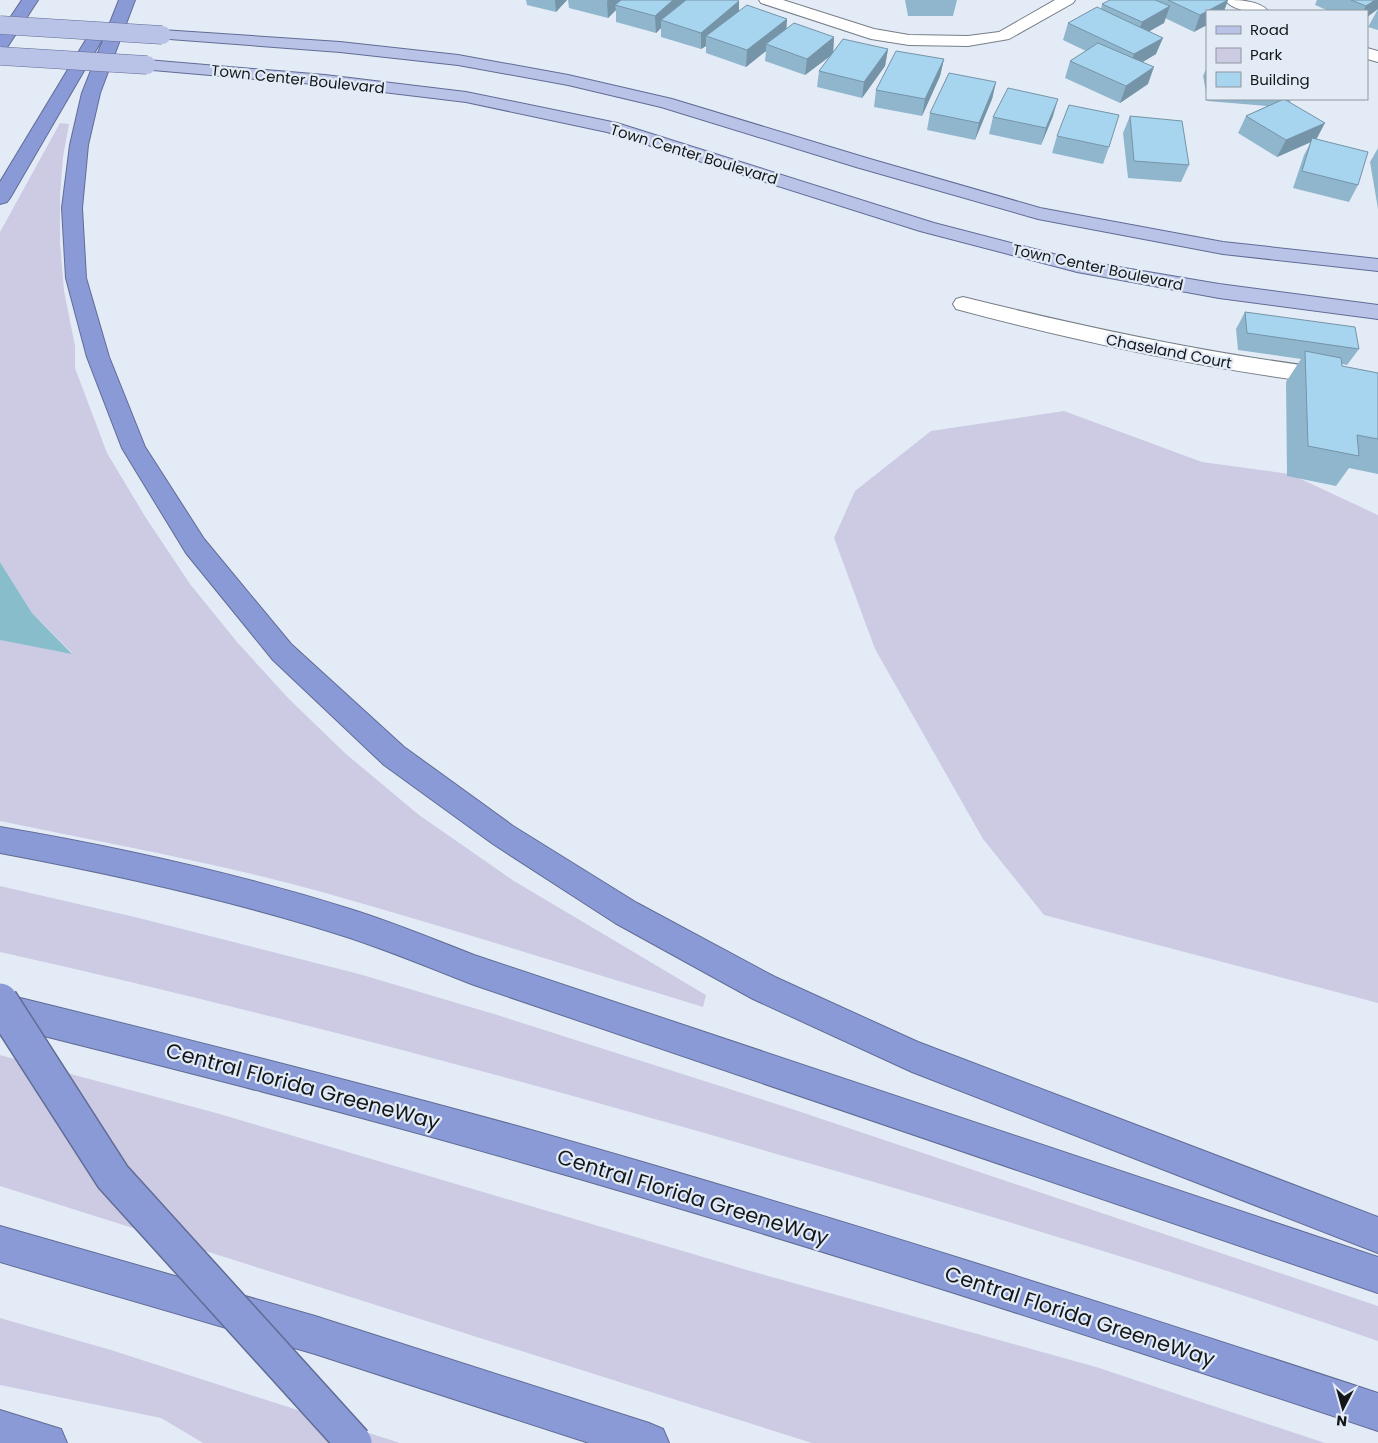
<svg xmlns="http://www.w3.org/2000/svg" width="1378" height="1443" font-family="Poppins,sans-serif">
	<style>
		.green { fill: #cdcae4 }
		.water { fill: #88becb }
		.lines { fill: none; stroke-linecap: round; stroke-linejoin: round }
		.minor-casing { stroke: #767e87; stroke-width: 2 }
		.major-casing { stroke: #616c95; stroke-width: 2 }
		.highway-casing { stroke: #616c95; stroke-width: 2 }
		.minor { fill: #fff; fill-rule: evenodd }
		.major { fill: #b9c2e7; fill-rule: evenodd }
		.highway { fill: #8a9ad7; fill-rule: evenodd }
		.major-bridge-casing { stroke: #616c95; stroke-width: 19; stroke-linecap: butt }
		.highway-bridge-casing { stroke: #616c95; stroke-width: 38; stroke-linecap: butt }
		.major-bridge { stroke: #b9c2e7; stroke-width: 18 }
		.highway-bridge { stroke: #8a9ad7; stroke-width: 35 }
		.wall { fill: #90b6cd }
		.shaded-wall { fill: #7594a7 }
		.building { fill: #a7d4ee; stroke: #7594a7 }
		.labels { text-anchor: middle; dominant-baseline: central; stroke-width: 4.5; stroke-linejoin: round; paint-order: stroke }
		.far-street-label { font-size: 15px; fill: #14171a; stroke: #e3ecf6 }
		.near-street-label { font-size: 21px; fill: #14171a; stroke: #e3ecf6 }
	</style>
	<rect width="100%" height="100%" fill="#e3ecf6"/>
	<g class="green">
		<path d="M60,123L69,124L63,157L60,196V242L64,291L75,346V368L107,453L146,518L190,584L237,642L289,699L346,754L419,815L514,881L706,995L703,1007C576,968 449,928 322,892C216,863 107,843 0,821V640L72,653L32,613L0,562V232Z"/>
		<path d="M1064,411L1202,462L1290,474L1378,515V1003L1044,915L983,839L875,649L834,538L855,491L931,431Z"/>
		<path d="M0,886L139,918L359,974L494,1014L792,1109L1378,1306V1341C1185,1274 990,1215 794,1159C531,1082 267,1012 0,952Z"/>
		<path d="M0,1055L216,1113L747,1270L1096,1367L1325,1443H812L0,1186Z"/>
		<path d="M0,1318L111,1350L400,1443H203L161,1418L0,1385Z"/>
	</g>
	<path class="water" d="M0,562L32,613L72,654L0,640Z"/>
	<g class="lines">
		<defs>
			<g id="minor">
				<path d="M759,0H783L874,29L909,35L968,36L999,32L1055,0H1075L1073,3L1009,39L968,46L909,45L871,39L761,3Z"/>
				<path d="M1225,0C1238,0 1259,0 1268,11C1255,12 1234,12 1225,0Z"/>
				<path d="M1367,48L1378,51V62L1367,59Z"/>
				<path d="M963,297C1100,331 1237,360 1378,374V390C1235,375 1094,346 956,309L953,304L956,299Z"/>
			</g>
			<g id="major">
				<path d="M162,30L340,42L458,55L568,75L672,99L870,159L1040,208L1223,242L1378,259V271L1223,254L1038,219L856,167L661,107L568,85L458,65L340,52L156,38L154,35L156,32Z"/>
				<path d="M147,60L325,75L466,92L617,123L934,223L1077,260L1219,284L1378,305V319L1219,298L1077,272L920,231L607,132L466,102L325,85L141,69L139,65L141,61Z"/>
			</g>
			<g id="highway">
				<path d="M22,0H38L6,49L0,50V33Z"/>
				<path d="M119,0H135L100,93L88,145L82,208L86,278L109,357L145,447L204,539L291,644L404,747L513,826L637,903L775,977L918,1042L1378,1217V1253L912,1072L753,999L615,923L493,844L384,765L273,660L186,553L122,448L87,357L66,278L62,208L70,145L82,93Z"/>
				<path d="M95,33L101,34L103,38L10,198L7,202L0,204V182L87,38L89,34Z"/>
				<path d="M0,827C118,847 235,873 350,909C392,922 433,939 474,955L1378,1257V1293L474,985C433,969 392,952 350,938C236,901 118,875 0,853Z"/>
				<path d="M0,993C175,1036 350,1080 524,1128C811,1209 1095,1300 1378,1393V1431C1095,1337 811,1245 524,1163C350,1113 175,1069 0,1025Z"/>
				<path d="M0,1226L315,1316L649,1423L663,1429L669,1443H589L315,1354L0,1262Z"/>
				<path d="M0,1410L61,1429L67,1443H0Z"/>
			</g>
		</defs>
		<use href="#minor" class="minor-casing"/>
		<use href="#major" class="major-casing"/>
		<use href="#highway" class="highway-casing"/>
		<use href="#minor" class="minor"/>
		<use href="#major" class="major"/>
		<use href="#highway" class="highway"/>
		<defs>
			<g id="major-bridge">
				<path d="M0,25L162,35"/>
				<path d="M0,56L147,65"/>
			</g>
			<path id="highway-bridge" d="M0,1001L113,1177L354,1443"/>
		</defs>
		<use href="#major-bridge" class="major-bridge-casing"/>
		<use href="#highway-bridge" class="highway-bridge-casing"/>
		<use href="#major-bridge" class="major-bridge"/>
		<use href="#highway-bridge" class="highway-bridge"/>
	</g>
	<g class="wall">
		<path d="M526,0H567L556,12L527,5Z"/>
		<path d="M568,0H737L739,11L787,19L786,29L834,37L833,52L888,49L885,66L862,98L817,87L819,71L830,56L805,75L765,61L766,51L746,67L706,53V46L701,49L661,37V28L656,33L616,22V10L608,18L569,8Z"/>
		<path d="M905,0H957L953,16H908Z"/>
		<path d="M1110,0H1228L1224,11H1207L1194,32L1165,18L1164,23L1149,31L1156,54L1142,62L1148,84L1120,103L1065,78L1070,61L1086,51L1063,40L1068,23L1101,9L1102,4Z"/>
		<path d="M1317,0H1378V9L1367,17V11H1329L1315,5Z"/>
		<path d="M1378,9V30L1368,27Z"/>
		<path d="M944,59L940,76L922,116L874,107L876,90Z"/>
		<path d="M1207,67V97L1203,76Z"/>
		<path d="M996,82L992,99L975,140L927,130L930,113Z"/>
		<path d="M1207,99H1291L1290,102L1316,139L1358,185L1349,202L1293,188L1304,155L1311,142L1277,157L1238,133L1246,116L1267,106L1207,101Z"/>
		<path d="M1053,116L1041,145L989,134L993,117Z"/>
		<path d="M1130,116L1189,165L1181,182L1128,178L1123,133Z"/>
		<path d="M1057,136L1109,147L1103,164L1052,153Z"/>
		<path d="M1378,148V209L1370,162Z"/>
		<path d="M1245,312L1359,349L1347,365L1342,364V366L1378,373V474L1349,468L1336,486L1287,476L1286,382L1301,359L1238,350L1236,329Z"/>
	</g>
	<g class="shaded-wall">
		<path d="M555,0H567L556,12Z"/>
		<path d="M608,0H627L615,5L616,10L608,18L607,1Z"/>
		<path d="M673,0H690L661,20V28L656,33L655,16Z"/>
		<path d="M1228,0L1224,11H1207Z"/>
		<path d="M1375,0H1378V9L1367,17V11H1363L1366,6Z"/>
		<path d="M739,1V17L706,36V46L701,49V33Z"/>
		<path d="M1170,6L1164,23L1136,39L1142,22Z"/>
		<path d="M1207,12V25L1194,32L1200,15Z"/>
		<path d="M787,19L786,35L766,44V51L746,67L747,50Z"/>
		<path d="M834,37L833,54L805,75L807,59Z"/>
		<path d="M1163,38L1156,54L1128,71L1134,54Z"/>
		<path d="M888,49L885,66L862,98L864,82Z"/>
		<path d="M944,59L940,76L922,116L925,99Z"/>
		<path d="M1154,67L1148,84L1120,103L1126,86Z"/>
		<path d="M996,82L992,99L975,140L979,123Z"/>
		<path d="M1058,99L1053,116L1041,145L1046,128Z"/>
		<path d="M1325,123L1316,140L1312,138L1311,142L1277,157L1286,140Z"/>
	</g>
	<g class="building">
		<path d="M621,0H673L655,16L615,5Z"/>
		<path d="M686,0H737L739,1L701,33L661,20Z"/>
		<path d="M1110,0H1155L1170,6L1142,22L1102,4Z"/>
		<path d="M1168,0H1228L1200,15Z"/>
		<path d="M1351,0H1375L1366,6Z"/>
		<path d="M747,5L787,19L747,50L706,36Z"/>
		<path d="M1097,7L1163,38L1134,54L1068,23Z"/>
		<path d="M794,23L834,37L807,59L766,44Z"/>
		<path d="M843,39L888,49L864,82L819,71Z"/>
		<path d="M1098,43L1154,67L1126,86L1070,61Z"/>
		<path d="M896,51L944,59L925,99L876,90Z"/>
		<path d="M949,73L996,82L979,123L930,113Z"/>
		<path d="M1008,88L1058,99L1046,128L993,117Z"/>
		<path d="M1284,99L1325,123L1286,140L1246,116Z"/>
		<path d="M1069,105L1119,115L1109,147L1057,136Z"/>
		<path d="M1130,116L1182,121L1189,165L1134,161Z"/>
		<path d="M1312,138L1368,152L1358,185L1302,171Z"/>
		<path d="M1245,312L1355,327L1359,349L1247,333Z"/>
		<path d="M1305,351L1341,358L1342,366L1378,373V439L1357,435L1359,456L1308,446Z"/>
	</g>
	<g class="labels">
		<g class="far-street-label">
			<text transform="translate(298 79) rotate(6)">Town Center Boulevard</text>
			<text transform="translate(694 154) rotate(17)">Town Center Boulevard</text>
			<text transform="translate(1098 267) rotate(12)">Town Center Boulevard</text>
			<text transform="translate(1169 351) rotate(11)">Chaseland Court</text>
		</g>
		<g class="near-street-label">
			<text transform="translate(303 1086) rotate(15)">Central Florida GreeneWay</text>
			<text transform="translate(693 1197) rotate(17)">Central Florida GreeneWay</text>
			<text transform="translate(1080 1316) rotate(18)">Central Florida GreeneWay</text>
		</g>
	</g>
	<rect x="1206" y="10" width="162" height="90" fill="#e3ecf6" stroke="#90979e"/>
	<rect x="1216" y="26" width="25" height="8" fill="#b9c2e7" stroke="#90979e"/>
	<text x="1250" y="35" font-size="15" fill="#14171a">Road</text>
	<rect x="1216" y="48" width="25" height="15" fill="#cdcae4" stroke="#90979e"/>
	<text x="1250" y="60" font-size="15" fill="#14171a">Park</text>
	<rect x="1216" y="72" width="25" height="15" fill="#a7d4ee" stroke="#90979e"/>
	<text x="1250" y="85" font-size="15" fill="#14171a">Building</text>
	<g transform="translate(1343 1408) rotate(186)" stroke="#e3ecf6" stroke-width="4" paint-order="stroke">
	<path d="M0-4L9 19L0 12L-9 19Z" fill="#14171a"/>
	<text y="-8" font-size="14" font-weight="bold" text-anchor="middle" fill="#14171a">N</text>
	</g>
</svg>
